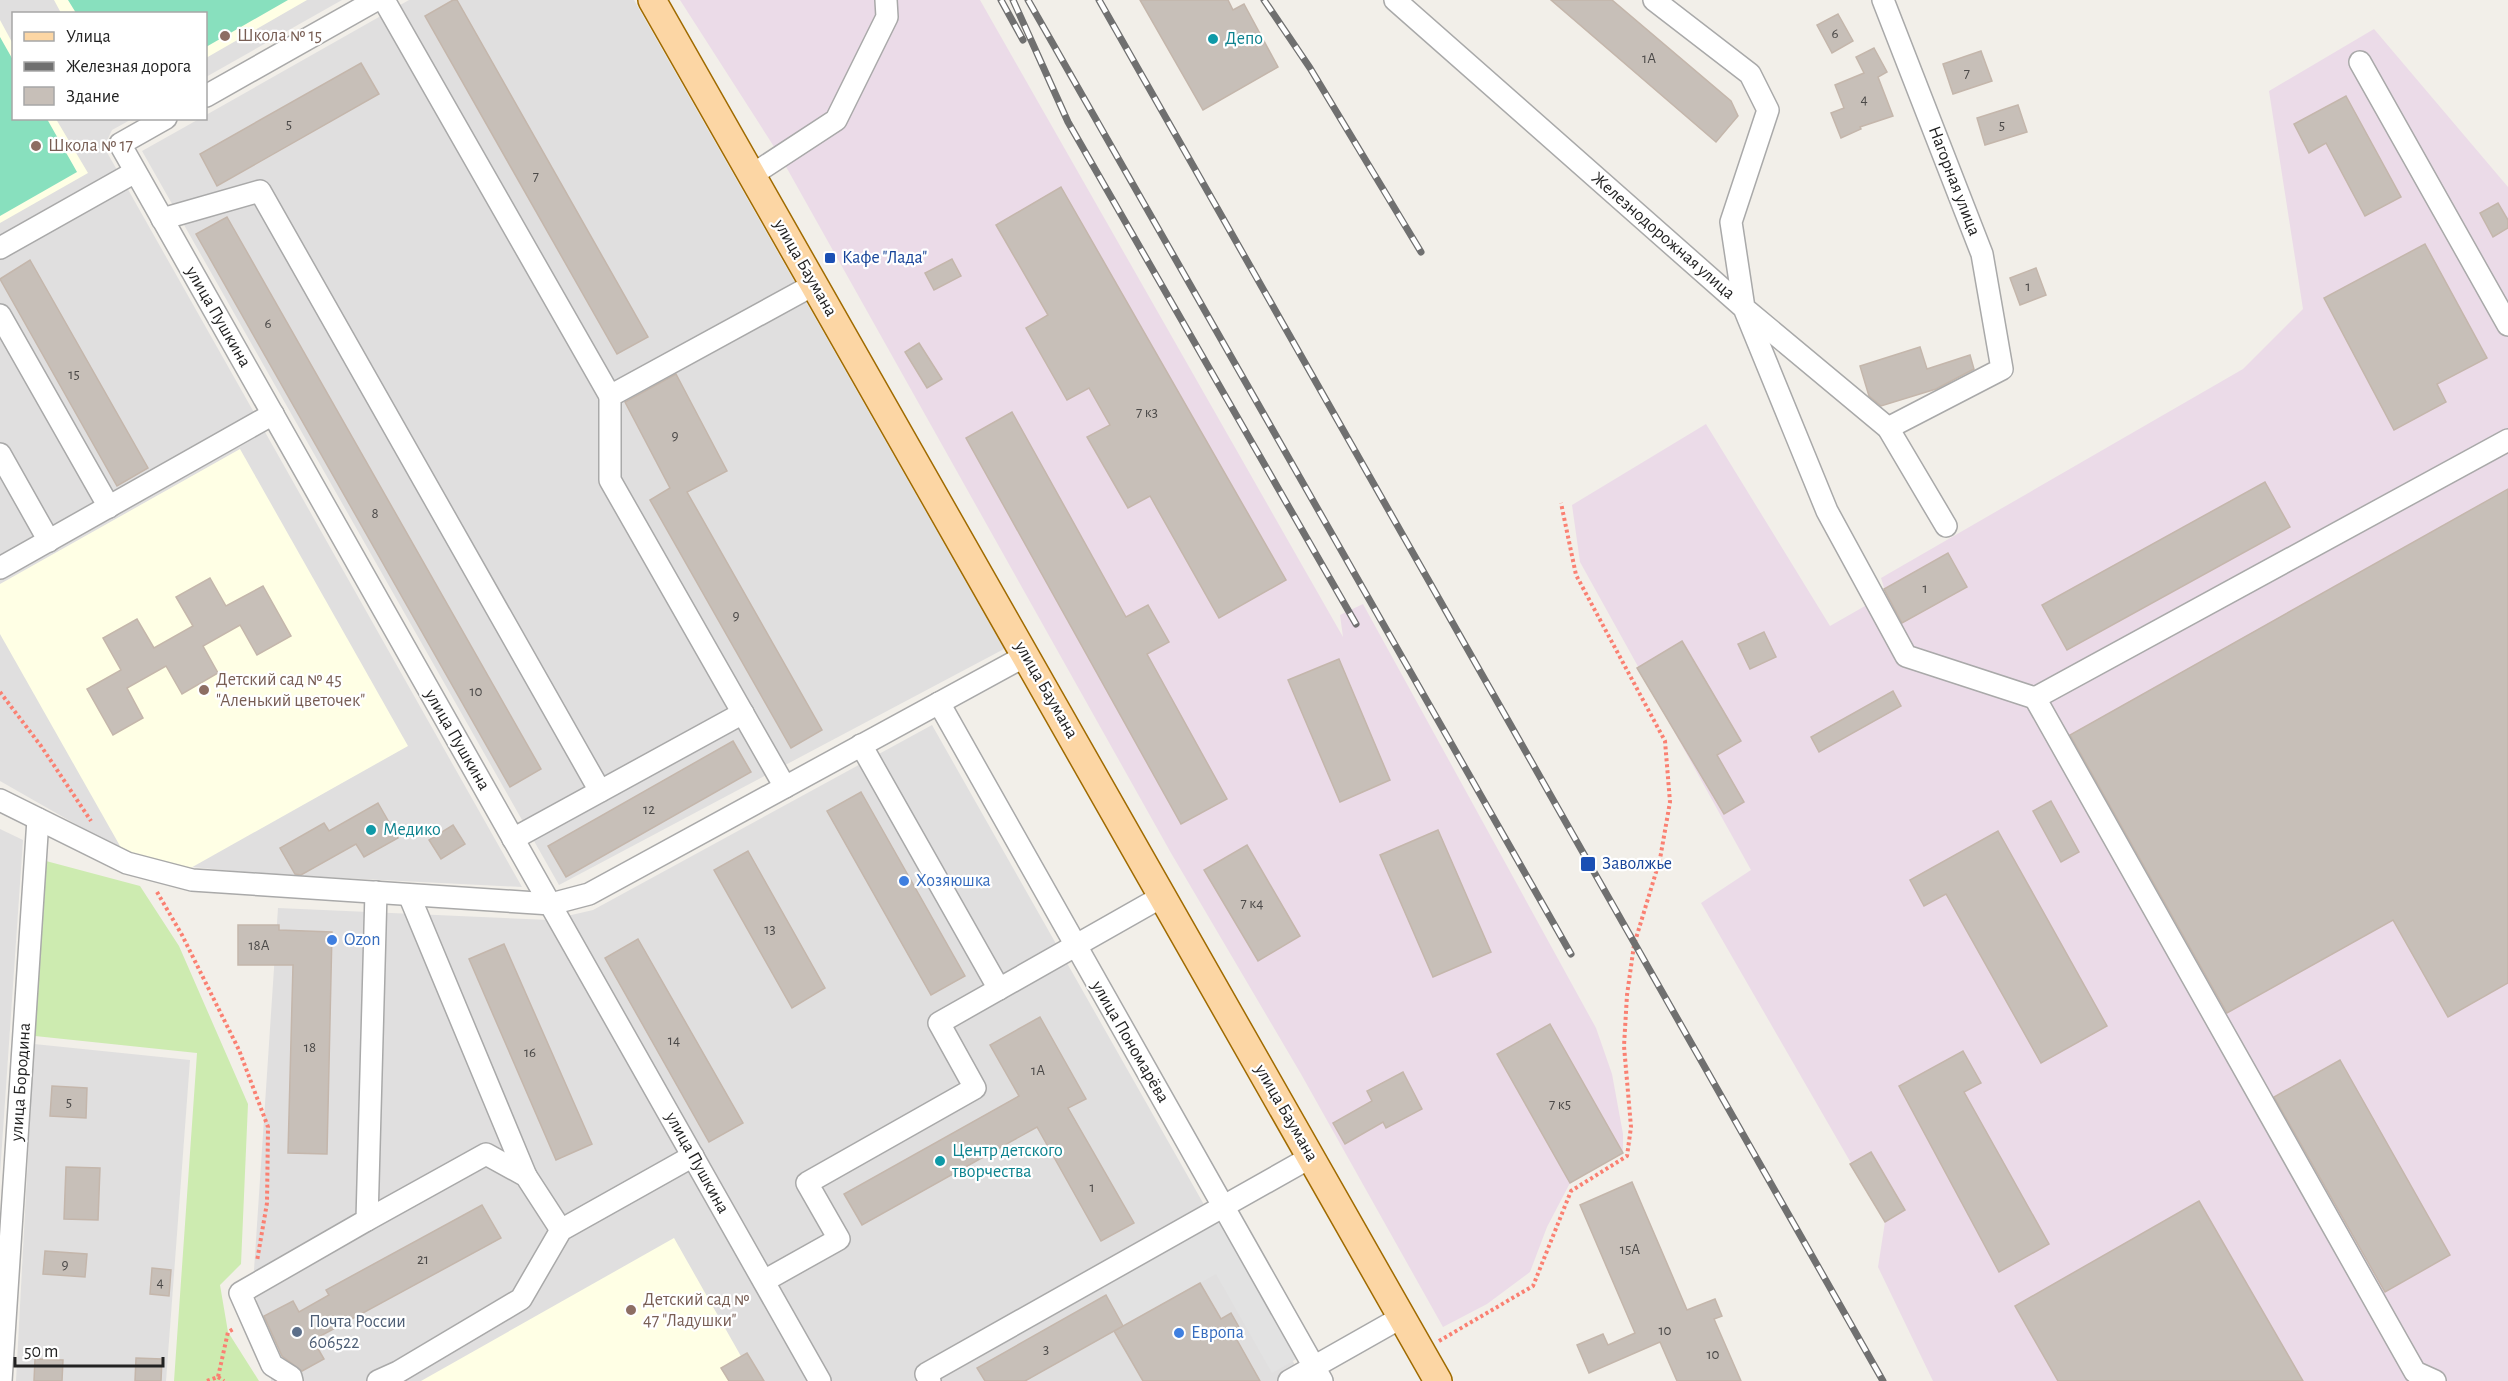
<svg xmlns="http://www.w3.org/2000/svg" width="2508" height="1381" font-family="'Alegreya Sans',sans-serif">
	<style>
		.residential { fill: #e0dfdf }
		.industrial { fill: #ebdbe8 }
		.education { fill: #ffffe5 }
		.grass { fill: #cdebb0 }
		.pitch { fill: #88e0be }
		.parking { fill: #e2e2e2 }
		.building { fill: #c7bfb8; stroke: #c4b6ab; stroke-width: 1.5 }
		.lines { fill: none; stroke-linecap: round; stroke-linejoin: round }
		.minor-casing { stroke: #a9a9a9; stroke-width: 24 }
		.major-casing { stroke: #a06b00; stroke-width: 30 }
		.path { stroke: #fa8072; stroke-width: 4; stroke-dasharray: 3 3; stroke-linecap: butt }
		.minor { stroke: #fff; stroke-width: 21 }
		.major { stroke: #fcd6a4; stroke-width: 27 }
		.rail-casing { stroke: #707070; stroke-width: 7 }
		.rail { stroke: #fff; stroke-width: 4.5; stroke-dasharray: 14; stroke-linecap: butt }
		.education-dot { fill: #8d6e63; stroke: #fff; stroke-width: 2 }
		.culture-dot { fill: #0f9aa8; stroke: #fff; stroke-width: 2 }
		.transit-dot { fill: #1a4fb4; stroke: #fff; stroke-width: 2 }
		.shop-dot { fill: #3f7fe0; stroke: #fff; stroke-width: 2 }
		.service-dot { fill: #5c6f8a; stroke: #fff; stroke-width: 2 }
		.labels { text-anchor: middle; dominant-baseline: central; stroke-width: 4.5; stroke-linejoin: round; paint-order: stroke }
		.number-label { font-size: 15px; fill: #4b4948 }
		.education-label { font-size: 18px; fill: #785e54; stroke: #fff; text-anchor: start }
		.culture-label { font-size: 18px; fill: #0d838f; stroke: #fff; text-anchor: start }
		.street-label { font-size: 18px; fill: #222; stroke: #fff }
		.transit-label { font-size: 18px; fill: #164399; stroke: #fff; text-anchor: start }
		.shop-label { font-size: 18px; fill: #366cbe; stroke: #fff; text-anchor: start }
		.service-label { font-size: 18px; fill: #4e5e75; stroke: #fff; text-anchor: start }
	</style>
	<rect width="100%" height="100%" fill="#f2efe9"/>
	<g class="residential">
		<path d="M0,0H342L206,77V14H14V118L132,119L112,130L104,147L522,887L263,874L142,862L0,781Z"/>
		<path d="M409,0H634L1004,649L559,885L142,151L199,119L206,118V115Z"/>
		<path d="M932,725L1304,1381H271L272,1365L253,1285L278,908L550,920L593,910Z"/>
		<path d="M0,829L23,840L0,1174Z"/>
		<path d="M34,1044L190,1060L166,1381H16Z"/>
	</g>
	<g class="industrial">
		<path d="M680,0H980L1343,637L1340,615L1363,604L1596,1028L1612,1074L1623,1134V1153L1570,1183L1547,1227L1530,1272L1487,1304L1443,1327L1301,1074L1171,853L780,156Z"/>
		<path d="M2374,29L2508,187V1381H1933L1878,1267L1885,1222L1701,903L1751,870L1580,562L1572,505L1706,424L1830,626L1886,594L1881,578L2243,369L2303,309L2269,91Z"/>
	</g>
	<g class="education">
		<path d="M54,0H307L206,58V14L61,13Z"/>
		<path d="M0,20L13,44L14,118L56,119L88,173L0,223Z"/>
		<path d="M240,449L408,746L180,874L124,853L0,634V584Z"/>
		<path d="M674,1238L755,1381H421Z"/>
	</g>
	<path class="grass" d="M46,861L140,886L179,946L248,1104L241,1264L220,1285L228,1332L259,1381H174L197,1053L35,1036Z"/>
	<g class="pitch">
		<path d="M68,0H288L206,47V14L76,13Z"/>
		<path d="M0,37L13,60L14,118L47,119L77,172L0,216Z"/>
	</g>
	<path class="parking" d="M1224,1206L1307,1353L1272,1373L1216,1274L1124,1326L1096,1278Z"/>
	<g class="building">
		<path d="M453,0H457L648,337L617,354L425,16Z"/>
		<path d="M1140,0H1228L1233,10L1244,4L1278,67L1203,110Z"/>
		<path d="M1551,0H1612L1731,101L1738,116L1716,142Z"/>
		<path d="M1838,14L1853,41L1832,53L1817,25Z"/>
		<path d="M1874,48L1887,72L1878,77L1893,116L1860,127L1861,129L1841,138L1831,113L1844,108L1835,85L1864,73L1856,57Z"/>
		<path d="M1981,51L1992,81L1953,94L1943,64Z"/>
		<path d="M361,63L379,94L217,186L200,154Z"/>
		<path d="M2346,96L2401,197L2365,216L2326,143L2309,153L2294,124Z"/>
		<path d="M2018,105L2027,132L1985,145L1977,118Z"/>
		<path d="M1061,187L1286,580L1219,618L1150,496L1128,508L1087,437L1110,425L1089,388L1067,400L1026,328L1048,315L996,225Z"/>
		<path d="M2498,203L2508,220V228L2493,237L2480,213Z"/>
		<path d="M227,217L541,769L510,787L196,234Z"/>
		<path d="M2425,244L2487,358L2437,384L2446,402L2394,430L2324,298Z"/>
		<path d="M952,259L961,276L934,290L925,273Z"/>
		<path d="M30,260L148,468L117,486L0,279Z"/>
		<path d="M2036,268L2046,295L2020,305L2010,278Z"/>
		<path d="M919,343L942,379L927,388L905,352Z"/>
		<path d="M1920,347L1927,369L1970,355L1974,369L1936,389L1881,406L1869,396L1860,366Z"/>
		<path d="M676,374L727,471L687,492L822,730L791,748L650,500L670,488L625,402Z"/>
		<path d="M1012,412L1126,617L1148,605L1169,642L1147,654L1227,799L1181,824L966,438Z"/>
		<path d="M2265,482L2290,527L2067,650L2042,605Z"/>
		<path d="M2508,489V983L2448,1017L2393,920L2227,1013L2070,735Z"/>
		<path d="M1948,553L1967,587L1902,623L1884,589Z"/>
		<path d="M210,578L226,606L263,586L291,636L257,655L240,625L203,646L218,673L182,694L166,666L127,688L143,718L113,735L87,689L121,670L103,638L137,619L154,648L193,626L176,597Z"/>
		<path d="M1764,632L1776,657L1750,669L1738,644Z"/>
		<path d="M1682,641L1741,741L1717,755L1744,802L1724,814L1637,668Z"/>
		<path d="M1339,659L1390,780L1340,802L1288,680Z"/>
		<path d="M1893,691L1901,706L1819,752L1811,737Z"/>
		<path d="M733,741L751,772L566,877L548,846Z"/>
		<path d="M861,792L965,976L931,995L827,811Z"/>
		<path d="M2051,801L2079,852L2061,862L2033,811Z"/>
		<path d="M378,803L398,838L364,857L356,844L301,875L295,874L280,848L324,823L329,831Z"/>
		<path d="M453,825L465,844L441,859L429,840Z"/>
		<path d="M1438,830L1491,952L1433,977L1380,855Z"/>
		<path d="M1998,831L2107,1026L2041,1063L1946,894L1924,906L1910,880Z"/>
		<path d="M1247,845L1300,936L1258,961L1204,870Z"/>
		<path d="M748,851L825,988L792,1008L714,870Z"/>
		<path d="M238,925H279V930L332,932L327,1154L288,1153L293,965H238Z"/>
		<path d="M638,939L743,1123L709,1142L605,958Z"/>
		<path d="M504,944L592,1144L556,1160L469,959Z"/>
		<path d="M1040,1017L1086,1099L1068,1108L1134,1223L1101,1241L1037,1127L862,1225L844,1194L1019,1096L990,1045Z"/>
		<path d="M1550,1024L1623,1153L1570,1183L1497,1054Z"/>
		<path d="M1963,1051L1981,1083L1964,1092L2049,1244L1999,1272L1899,1086Z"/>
		<path d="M2340,1060L2450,1255L2385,1292L2274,1097Z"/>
		<path d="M1403,1072L1422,1109L1386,1128L1383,1122L1345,1144L1333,1123L1372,1101L1367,1091Z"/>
		<path d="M52,1086L87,1088L86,1118L50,1116Z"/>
		<path d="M1871,1152L1905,1210L1885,1222L1850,1164Z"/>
		<path d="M66,1167L100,1168L98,1220L64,1219Z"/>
		<path d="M1632,1182L1687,1310L1715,1299L1722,1316L1714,1319L1741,1381H1677L1660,1342L1589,1373L1577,1345L1603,1334L1608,1345L1635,1333L1580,1205Z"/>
		<path d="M2199,1201L2303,1381H2058L2015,1306Z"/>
		<path d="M482,1205L501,1238L313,1340L324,1359L302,1371L282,1356L264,1316L293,1301L299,1312L329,1295L326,1290Z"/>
		<path d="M45,1251L87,1254L85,1277L43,1274Z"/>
		<path d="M152,1268L171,1270L169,1296L150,1294Z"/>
		<path d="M1200,1283L1221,1319L1231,1313L1244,1336L1237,1340L1260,1381H1143L1114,1331Z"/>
		<path d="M1106,1295L1123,1326L1025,1381H985L977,1368Z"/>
		<path d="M747,1353L764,1381H729L721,1368Z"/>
		<path d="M136,1358L162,1359L161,1381H135Z"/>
		<path d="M35,1359L63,1360L62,1381H34Z"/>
	</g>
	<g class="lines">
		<defs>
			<g id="minor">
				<path d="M384,0L610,396"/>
				<path d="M1395,0L1744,308L1827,511L1906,656L2035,698"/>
				<path d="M1654,0L1750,74L1768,110L1731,222L1744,308L1888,428L1946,526"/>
				<path d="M1883,0L1982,254L2002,369L1888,428"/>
				<path d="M2360,62L2508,325"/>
				<path d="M206,96L376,0"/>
				<path d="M166,118L120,144L820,1381"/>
				<path d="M752,175L836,120L887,17L886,0"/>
				<path d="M162,219L260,191L600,791"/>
				<path d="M0,248L135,172"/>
				<path d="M0,315L109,507"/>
				<path d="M0,454L49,541"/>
				<path d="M0,568L273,414"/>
				<path d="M939,703L1322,1381"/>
				<path d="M861,745L999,989"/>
				<path d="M785,787L610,480V396L815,284"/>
				<path d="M0,800L127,863L192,880L551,904L589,894L1027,655"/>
				<path d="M513,839L743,713"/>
				<path d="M409,895L526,1176"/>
				<path d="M367,1220L486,1154L526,1176L561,1230"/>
				<path d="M764,1281L839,1239L807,1183L975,1088L939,1023L1163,896"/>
				<path d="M1,1381L38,819"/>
				<path d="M292,1381L291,1377L272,1365L240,1293L367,1220L376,892"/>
				<path d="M378,1381L398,1372L521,1299L561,1230L693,1156"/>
				<path d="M930,1381L926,1374L1311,1157"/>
				<path d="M1289,1381L1402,1317"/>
				<path d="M2435,1381L2415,1372L2035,698L2508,440"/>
			</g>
			<path id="major" d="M652,0L1438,1381"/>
		</defs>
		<use href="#minor" class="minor-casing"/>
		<use href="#major" class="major-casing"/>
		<g class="path">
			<path d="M0,692L41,746L91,821"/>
			<path d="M157,892L182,935L239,1050L268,1127L267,1203L257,1261"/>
			<path d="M1439,1341L1533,1286L1571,1191L1627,1156L1631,1127L1624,1046L1627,995L1634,945L1660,859L1670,802L1665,741L1576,575L1561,503"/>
			<path d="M218,1377L224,1381"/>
			<path d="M207,1381L218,1377L228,1332L235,1328"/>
		</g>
		<use href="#minor" class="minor"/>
		<use href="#major" class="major"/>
		<defs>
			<g id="rail">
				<path d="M1001,0L1023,40"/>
				<path d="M1013,0L1068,122L1356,624"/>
				<path d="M1028,0L1571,954"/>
				<path d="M1099,0L1883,1381"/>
				<path d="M1264,0L1310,68L1421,252"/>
			</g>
		</defs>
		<use href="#rail" class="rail-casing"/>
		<use href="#rail" class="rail"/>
	</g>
	<g class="education-dot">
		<circle cx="225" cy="36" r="6"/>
		<circle cx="36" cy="146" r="6"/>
		<circle cx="204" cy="690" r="6"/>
		<circle cx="631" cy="1310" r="6"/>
	</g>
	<g class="culture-dot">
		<circle cx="1213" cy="39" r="6"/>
		<circle cx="371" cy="830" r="6"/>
		<circle cx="940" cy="1161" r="6"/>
	</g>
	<g class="transit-dot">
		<rect x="824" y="252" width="12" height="12" rx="3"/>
		<rect x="1580" y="856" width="16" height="16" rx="3"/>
	</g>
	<g class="shop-dot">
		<circle cx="904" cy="881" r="6"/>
		<circle cx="332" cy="940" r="6"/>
		<circle cx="1179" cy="1333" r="6"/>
	</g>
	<circle class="service-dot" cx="297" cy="1332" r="6"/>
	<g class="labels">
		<g class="number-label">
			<text x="1835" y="33">6</text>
			<text x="1649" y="58">1А</text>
			<text x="1967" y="73">7</text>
			<text x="1864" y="99">4</text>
			<text x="289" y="124">5</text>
			<text x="2002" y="125">5</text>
			<text x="536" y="176">7</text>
			<text x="2028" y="286">1</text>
			<text x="268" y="323">6</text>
			<text x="74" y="374">15</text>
			<text x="1147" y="412">7 к3</text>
			<text x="675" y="435">9</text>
			<text x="375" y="513">8</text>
			<text x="1925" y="588">1</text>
			<text x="736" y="615">9</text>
			<text x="476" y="691">10</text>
			<text x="649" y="809">12</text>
			<text x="1252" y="903">7 к4</text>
			<text x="770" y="929">13</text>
			<text x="259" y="945">18А</text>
			<text x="674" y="1040">14</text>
			<text x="310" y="1047">18</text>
			<text x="530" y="1052">16</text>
			<text x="1038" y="1070">1А</text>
			<text x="69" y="1102">5</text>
			<text x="1560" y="1104">7 к5</text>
			<text x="1092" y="1187">1</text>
			<text x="1630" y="1249">15А</text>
			<text x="423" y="1259">21</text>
			<text x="65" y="1264">9</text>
			<text x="160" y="1282">4</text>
			<text x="1665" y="1330">10</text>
			<text x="1046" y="1349">3</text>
			<text x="1713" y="1354">10</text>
		</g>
		<g class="education-label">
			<text x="237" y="36">Школа № 15</text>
			<text x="48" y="146">Школа № 17</text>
			<text x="216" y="680">Детский сад № 45<tspan x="216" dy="21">"Аленький цветочек"</tspan></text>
			<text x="643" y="1300">Детский сад №<tspan x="643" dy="21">47 "Ладушки"</tspan></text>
		</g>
		<g class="culture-label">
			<text x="1225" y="39">Депо</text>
			<text x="383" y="830">Медико</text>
			<text x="952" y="1151">Центр детского<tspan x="952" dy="21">творчества</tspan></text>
		</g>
		<g class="street-label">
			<text transform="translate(1954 181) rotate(69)">Нагорная улица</text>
			<text transform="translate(1663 236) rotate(41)">Железнодорожная улица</text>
			<text transform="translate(805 268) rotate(60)">улица Баумана</text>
			<text transform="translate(218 317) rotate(60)">улица Пушкина</text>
			<text transform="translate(1046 690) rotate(60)">улица Баумана</text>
			<text transform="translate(457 740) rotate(60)">улица Пушкина</text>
			<text transform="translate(1130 1042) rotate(60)">улица Пономарёва</text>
			<text transform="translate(21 1082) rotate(-86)">улица Бородина</text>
			<text transform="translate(1286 1113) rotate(60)">улица Баумана</text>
			<text transform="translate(697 1163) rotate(61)">улица Пушкина</text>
		</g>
		<g class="transit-label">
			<text x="842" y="258">Кафе "Лада"</text>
			<text x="1602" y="864">Заволжье</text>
		</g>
		<g class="shop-label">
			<text x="916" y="881">Хозяюшка</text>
			<text x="344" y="940">Ozon</text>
			<text x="1191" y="1333">Европа</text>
		</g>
		<g class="service-label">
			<text x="309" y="1322">Почта России<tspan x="309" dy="21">606522</tspan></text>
		</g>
	</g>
	<rect x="12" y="12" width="195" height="108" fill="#ffffff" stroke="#a7a7a7" stroke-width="1.5"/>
	<rect x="24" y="32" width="30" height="9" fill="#fcd6a4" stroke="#a7a7a7" stroke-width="1.5"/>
	<text x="66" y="42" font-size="18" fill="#222222">Улица</text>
	<rect x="24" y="62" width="30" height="9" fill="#707070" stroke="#a7a7a7" stroke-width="1.5"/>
	<text x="66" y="72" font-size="18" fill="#222222">Железная дорога</text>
	<rect x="24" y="87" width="30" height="18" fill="#c7bfb8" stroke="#a7a7a7" stroke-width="1.5"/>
	<text x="66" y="102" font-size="18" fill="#222222">Здание</text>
	<path d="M15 1357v9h148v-9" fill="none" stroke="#222222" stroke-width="3"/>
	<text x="24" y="1357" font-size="18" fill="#222222" stroke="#ffffff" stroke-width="4.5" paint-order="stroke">50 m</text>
</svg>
